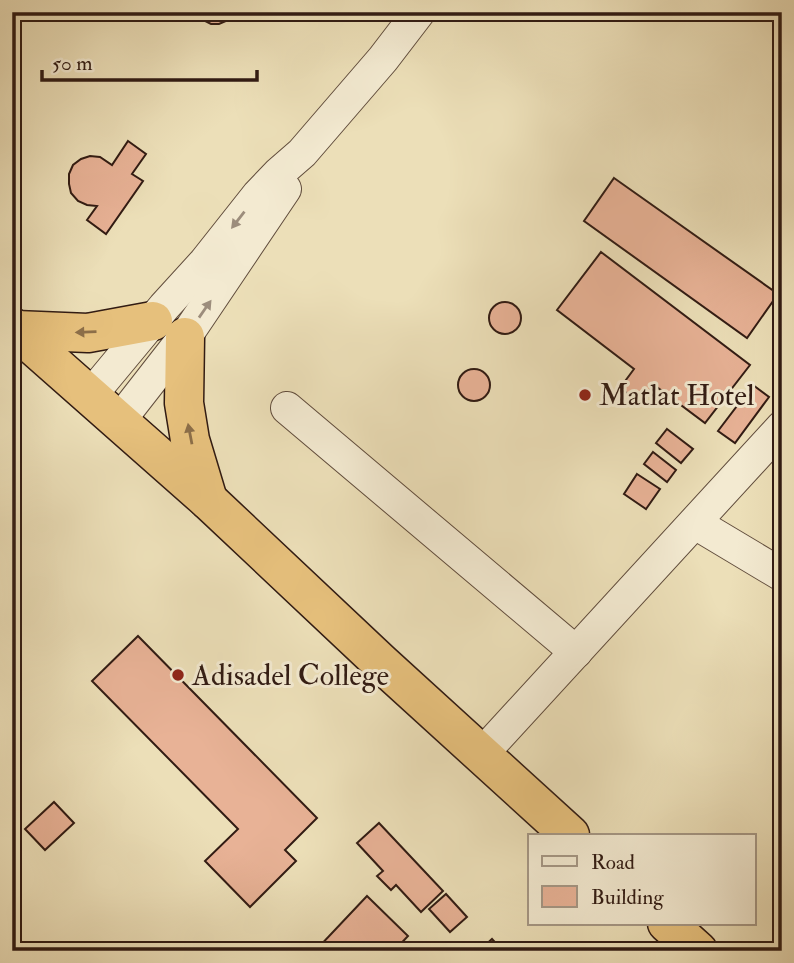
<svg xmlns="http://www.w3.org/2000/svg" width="794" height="963" font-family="'IM FELL Double Pica',serif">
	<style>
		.building { fill: #e8b296; stroke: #311b13; stroke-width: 2 }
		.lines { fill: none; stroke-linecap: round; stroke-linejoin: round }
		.street-casing { stroke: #604c3c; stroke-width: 34 }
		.highway-casing { stroke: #311b13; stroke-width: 41 }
		.street { stroke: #f3ead1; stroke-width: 32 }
		.highway { stroke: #e6c07c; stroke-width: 38 }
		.oneway { fill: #9c8d7c }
		.oneway2 { fill: #8c6e48 }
		.poi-dot { fill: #8f2418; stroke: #f3ead1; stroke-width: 2.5 }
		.labels { text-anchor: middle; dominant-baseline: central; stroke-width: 6; stroke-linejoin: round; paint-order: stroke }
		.poi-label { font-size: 30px; fill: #311b13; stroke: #f3ead1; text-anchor: start }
	</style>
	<rect width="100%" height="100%" fill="#ecdfb8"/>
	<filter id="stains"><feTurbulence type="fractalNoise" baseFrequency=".00286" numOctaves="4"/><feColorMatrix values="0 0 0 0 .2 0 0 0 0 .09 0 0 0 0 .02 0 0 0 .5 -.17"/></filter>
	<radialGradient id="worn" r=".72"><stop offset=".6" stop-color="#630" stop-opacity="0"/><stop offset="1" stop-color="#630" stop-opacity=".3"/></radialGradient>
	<g class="building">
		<path d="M197,12H232L226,21L219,24H211L205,21Z"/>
		<path d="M128,141L146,154L132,174L143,181L106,234L87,220L97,206L87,205L78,201L71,193L69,184V174L73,165L81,159L90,156L100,157L112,165Z"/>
		<path d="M614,178L778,294L747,338L584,221Z"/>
		<path d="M601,252L750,365L705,423L654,385L641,403L620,388L634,369L557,310Z"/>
		<circle cx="505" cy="318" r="16"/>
		<circle cx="474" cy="385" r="16"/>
		<path d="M753,385L769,397L735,443L718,431Z"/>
		<path d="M667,429L693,449L681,463L656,443Z"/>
		<path d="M653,452L676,470L667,482L644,464Z"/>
		<path d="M637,474L660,489L646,509L624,494Z"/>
		<path d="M138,636L317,818L285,850L296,861L250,907L205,861L238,829L92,681Z"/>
		<path d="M54,802L74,823L45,850L25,829Z"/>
		<path d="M379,823L443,891L421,912L396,885L391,890L377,876L383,871L357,843Z"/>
		<path d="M446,894L467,917L450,932L429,909Z"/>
		<path d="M367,896L408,936L394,951H315Z"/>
		<path d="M492,939L503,951H479Z"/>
	</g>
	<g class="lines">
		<defs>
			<g id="street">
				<path d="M91,395L164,307L205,262L258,195L279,173L302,153L383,59L419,12"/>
				<path d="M287,408L576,652"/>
				<path d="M119,421L190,330L285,189"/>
				<path d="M695,523L782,575"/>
				<path d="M481,755L782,427"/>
			</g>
			<g id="highway">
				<path d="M12,327L208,500L380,662L570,835"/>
				<path d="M16,330L88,333L153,321"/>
				<path d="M185,337L184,403L190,440L208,500"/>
				<path d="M667,923L698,951"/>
			</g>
		</defs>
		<use href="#street" class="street-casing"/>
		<use href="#highway" class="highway-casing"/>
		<use href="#street" class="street"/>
		<use href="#highway" class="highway"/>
	</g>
	<defs><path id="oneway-solid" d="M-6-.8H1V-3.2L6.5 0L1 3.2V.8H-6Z" transform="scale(1.75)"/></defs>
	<g class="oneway">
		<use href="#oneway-solid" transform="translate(238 220) rotate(128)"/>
		<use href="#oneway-solid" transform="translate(205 309) rotate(-55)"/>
	</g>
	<g class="oneway2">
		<use href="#oneway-solid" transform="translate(86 332) rotate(178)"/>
		<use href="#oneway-solid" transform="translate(190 434) rotate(-101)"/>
	</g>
	<g class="poi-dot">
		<circle cx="585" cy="395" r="7"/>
		<circle cx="178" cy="675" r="7"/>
	</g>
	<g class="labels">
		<g class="poi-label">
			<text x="599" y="395">Matlat Hotel</text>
			<text x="192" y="675">Adisadel College</text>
		</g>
	</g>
	<rect width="794" height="963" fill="none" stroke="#ecdfb8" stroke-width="42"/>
	<rect x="14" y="14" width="766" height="935" fill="none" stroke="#311b13" stroke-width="3.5"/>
	<rect x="21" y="21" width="752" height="921" fill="none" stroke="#311b13" stroke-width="2"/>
	<rect x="528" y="834" width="228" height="91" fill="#f3ead1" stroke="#a59785" stroke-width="2"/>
	<rect x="542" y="856" width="35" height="10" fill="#f3ead1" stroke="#a59785" stroke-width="2"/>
	<text x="591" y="869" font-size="21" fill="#311b13">Road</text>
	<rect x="542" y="886" width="35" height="21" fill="#e8b296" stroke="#a59785" stroke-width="2"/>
	<text x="591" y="904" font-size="21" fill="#311b13">Building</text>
	<path d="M42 70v10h215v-10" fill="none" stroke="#311b13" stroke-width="3.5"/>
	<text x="52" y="70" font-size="21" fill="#311b13" stroke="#f3ead1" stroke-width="5" paint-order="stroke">50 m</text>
	<rect width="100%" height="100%" filter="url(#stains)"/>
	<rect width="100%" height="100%" fill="url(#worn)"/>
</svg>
